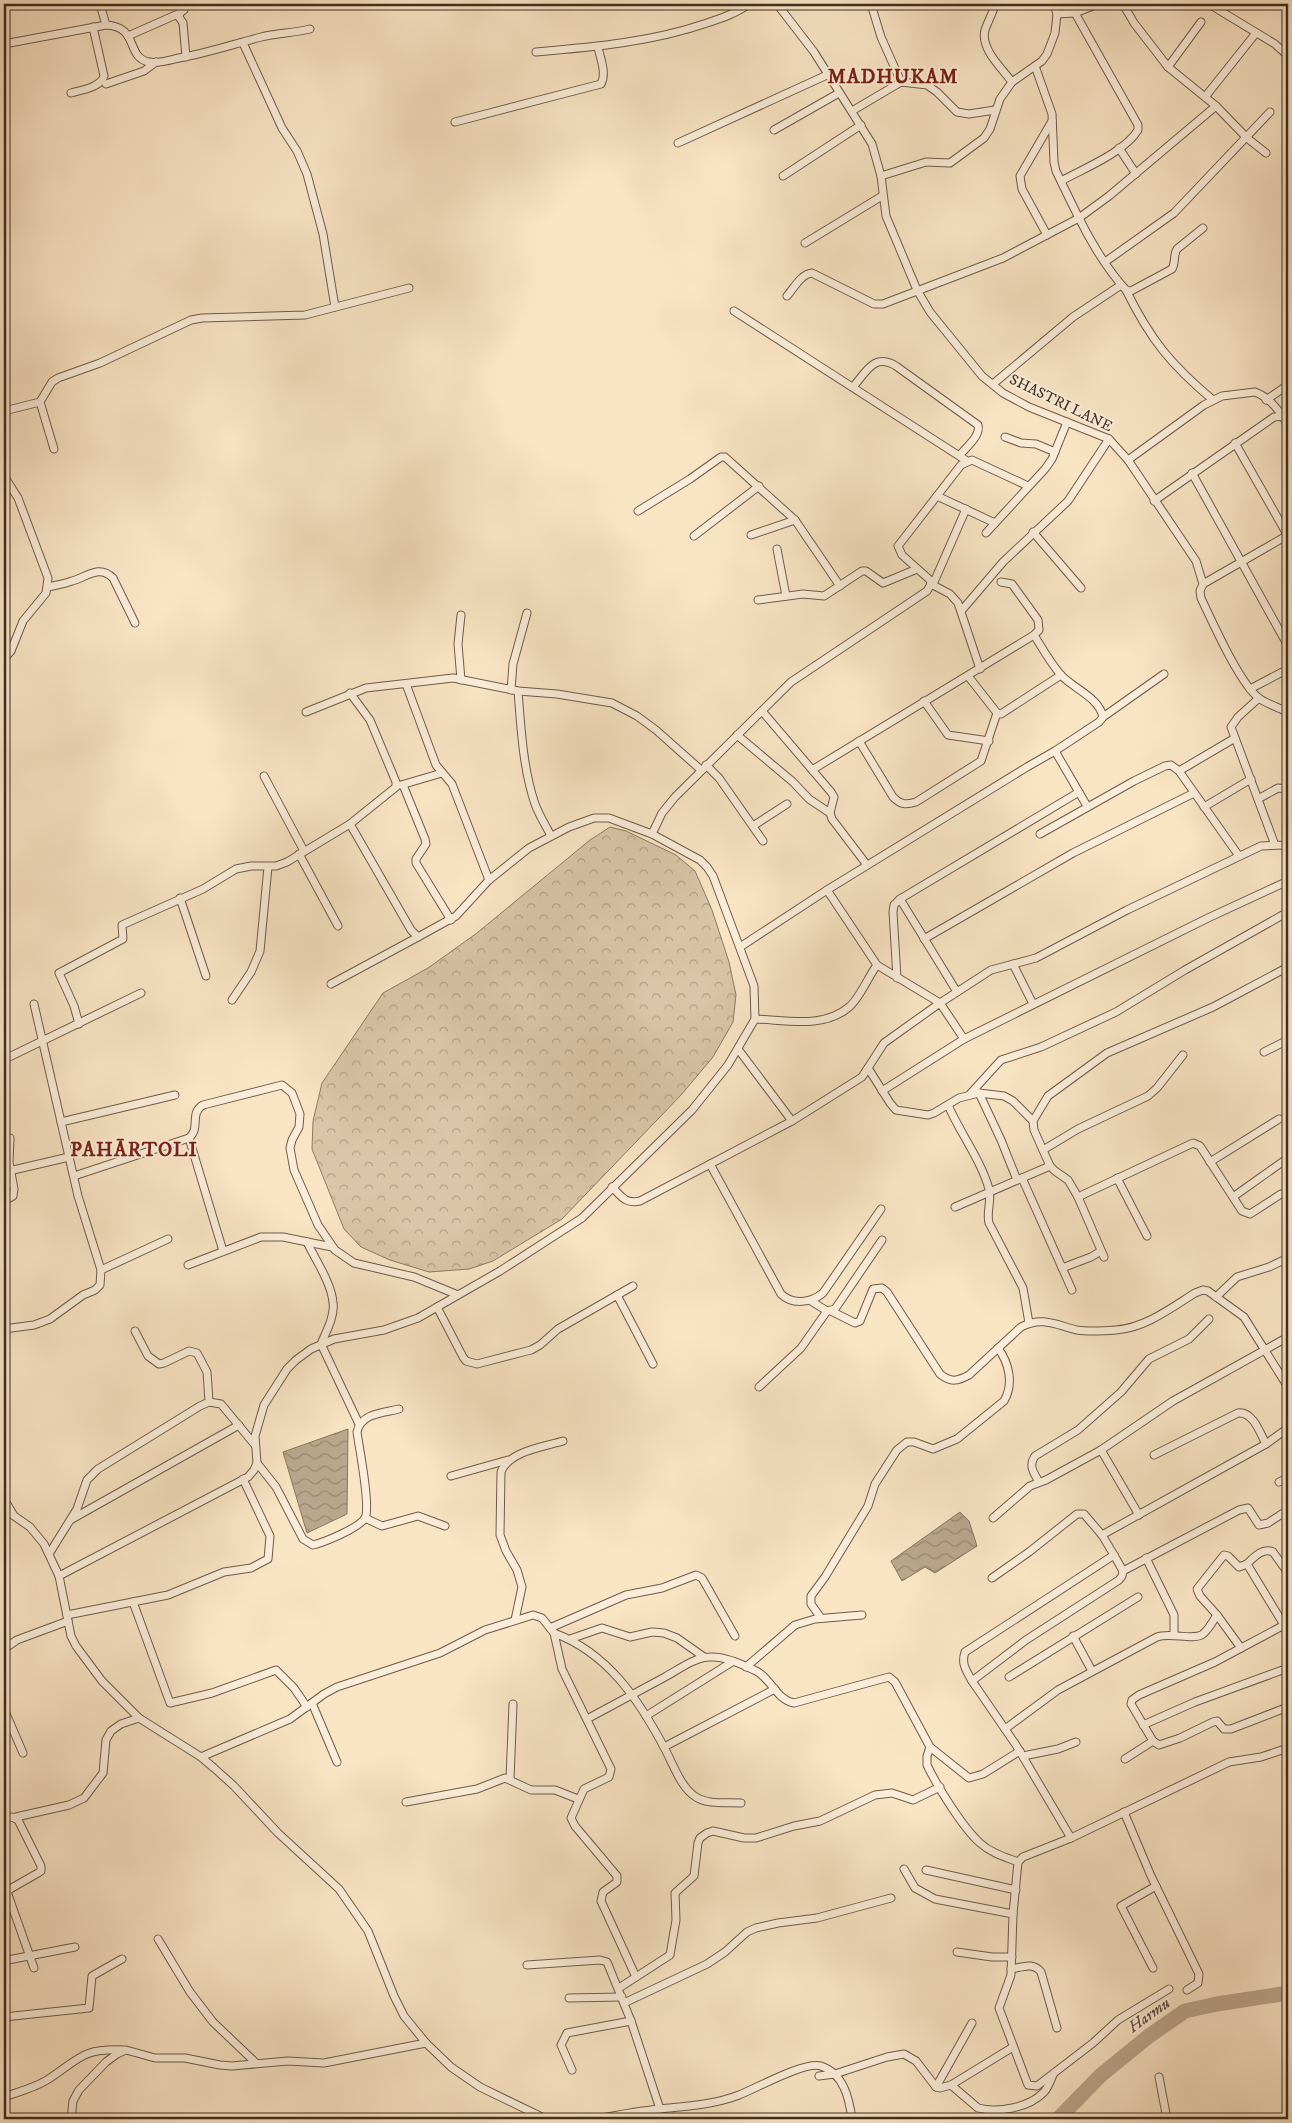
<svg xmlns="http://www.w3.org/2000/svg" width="1292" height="2123" font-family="'IM FELL DW Pica',serif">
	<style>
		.forest { fill: url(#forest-crowns); stroke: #8d7965 }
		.water { fill: url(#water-waves); stroke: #897662 }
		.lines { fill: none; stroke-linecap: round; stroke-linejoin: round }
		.river { stroke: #baa68d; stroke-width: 15 }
		.street-casing { stroke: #6e5b4a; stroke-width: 9 }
		.street { stroke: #fbedd9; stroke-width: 7 }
		.labels { text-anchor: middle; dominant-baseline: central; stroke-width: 4; stroke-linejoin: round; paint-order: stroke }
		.street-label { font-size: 15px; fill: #402d22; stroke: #fbedd9 }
		.water-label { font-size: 16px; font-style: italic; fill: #5e4b3d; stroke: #fbedd9 }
		.district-label { font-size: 20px; font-weight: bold; letter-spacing: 1px; fill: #7a1f14; stroke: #fbedd9 }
	</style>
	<defs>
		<pattern id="forest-crowns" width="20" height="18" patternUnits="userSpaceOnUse" patternTransform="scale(1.25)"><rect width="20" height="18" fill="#dac5a8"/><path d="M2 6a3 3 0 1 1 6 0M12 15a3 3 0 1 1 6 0" fill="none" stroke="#b2a088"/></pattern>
		<pattern id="water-waves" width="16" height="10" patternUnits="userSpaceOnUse" patternTransform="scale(1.25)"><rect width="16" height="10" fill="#baa68d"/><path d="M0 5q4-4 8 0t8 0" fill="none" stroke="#998873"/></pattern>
	</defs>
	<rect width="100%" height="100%" fill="#f9e4c4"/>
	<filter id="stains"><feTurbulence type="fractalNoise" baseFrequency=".004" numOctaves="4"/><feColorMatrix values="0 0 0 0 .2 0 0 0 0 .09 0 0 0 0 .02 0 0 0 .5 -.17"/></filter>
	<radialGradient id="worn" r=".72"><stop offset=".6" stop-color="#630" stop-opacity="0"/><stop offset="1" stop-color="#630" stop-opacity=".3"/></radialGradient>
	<path class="forest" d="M610,827L626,831L676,855L695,871L712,910L729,962L736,995L733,1022L713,1057L681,1095L562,1219L493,1261L469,1269L429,1272L390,1260L361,1247L344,1229L312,1149L313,1121L322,1083L383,993L428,968L477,933L590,840Z"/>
	<g class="water">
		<path d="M348,1429L347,1514L307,1533L283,1452Z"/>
		<path d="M960,1512L969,1521L977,1546L935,1573L925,1567L902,1581L891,1561Z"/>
	</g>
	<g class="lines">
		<path class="river" d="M1058,2119L1101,2075L1149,2036L1185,2011L1217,2004L1288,1993"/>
		<defs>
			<g id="street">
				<path d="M100,4L106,25"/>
				<path d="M777,4L814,52L872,144L881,176L886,216L917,290L930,312L982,376L1003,393L1029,407L1109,439L1128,460L1196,561L1203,584L1200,591L1201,598C1212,621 1240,685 1260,699C1268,704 1279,708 1288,712"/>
				<path d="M995,4C993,13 988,21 985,30C980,49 1002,68 1012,82"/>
				<path d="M1123,4L1134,23L1168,67L1216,106L1247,138L1266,153"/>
				<path d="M1209,4L1275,44L1288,56"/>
				<path d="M1283,4L1288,9"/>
				<path d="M180,13L179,17L183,23L186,57"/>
				<path d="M1057,14L1075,13L1098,4"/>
				<path d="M128,36L180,13L184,10V4"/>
				<path d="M243,43L282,128L297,151L307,174L323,234L335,307"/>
				<path d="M4,44L106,25C140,27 125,57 149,62C159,64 170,60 179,58C207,53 234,44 261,37C277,33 294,33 310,29"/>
				<path d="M536,52C594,47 652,42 707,23C722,18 737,13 749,4"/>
				<path d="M1035,66L1052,114L1054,162L1056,171C1076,212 1095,256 1126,290L1131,291L1172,269C1176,262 1173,255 1177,249L1203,228"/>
				<path d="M1168,67L1201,22"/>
				<path d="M901,82L927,85L937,92L957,112L969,114L995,110"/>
				<path d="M106,84L144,71L156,62"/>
				<path d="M71,93C82,90 101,87 104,76L93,27"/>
				<path d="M1205,97L1256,33"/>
				<path d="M852,111L901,82L881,37L871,4"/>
				<path d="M455,122L601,84C607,73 600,58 598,47"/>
				<path d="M774,130L839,93"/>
				<path d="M678,143L827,75"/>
				<path d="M1119,148L1136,174"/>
				<path d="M783,176L861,125"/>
				<path d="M881,176L926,162L950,163L984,138L990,129L1000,99L1012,82L1042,61L1047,54L1055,33L1057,14L1054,4"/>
				<path d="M1061,181C1083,169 1125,152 1138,130V125L1075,13"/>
				<path d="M1047,235L1022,189L1020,176L1052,121"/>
				<path d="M805,243L882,196"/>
				<path d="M1105,262L1174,213L1270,112"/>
				<path d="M1126,290C1150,339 1171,365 1213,400"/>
				<path d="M787,296C794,288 801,274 812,273L874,304H883L1003,258L1079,218L1109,196L1216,106"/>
				<path d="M734,311L967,461"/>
				<path d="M993,384L1073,317L1121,285"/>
				<path d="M853,387C867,371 874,353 896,366L978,425C981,436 966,447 960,455"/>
				<path d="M1266,400L1288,385"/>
				<path d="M40,402L54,449"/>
				<path d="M4,411L40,402L52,382L58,378L100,363L191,320L202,318L305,315L409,288"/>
				<path d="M1005,437L1021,443L1036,444L1055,452"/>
				<path d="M1235,443L1288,536"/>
				<path d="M1128,460L1204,405L1222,396L1255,392C1269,397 1282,413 1288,426"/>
				<path d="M1192,473L1288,646"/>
				<path d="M4,476L18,498L48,578L46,593L23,621L11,651L4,659"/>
				<path d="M937,496L995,523"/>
				<path d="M1154,501L1274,417L1286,416"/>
				<path d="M966,509L934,582L931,584L950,594L958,603L980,669"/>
				<path d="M638,511L690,479L721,457H725L795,520L840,586"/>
				<path d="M1033,532L1081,588"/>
				<path d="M986,533L1045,469L1052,459L1067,422"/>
				<path d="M751,535L795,520"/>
				<path d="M694,536L759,486"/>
				<path d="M777,549L786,596"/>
				<path d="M1203,584L1288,535"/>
				<path d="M48,587C56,585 64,584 72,581C87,577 99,564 113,578L135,623"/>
				<path d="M758,600L803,594L824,596L862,571H866L883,583L917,569"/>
				<path d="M962,610L1003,562L1068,501L1109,439"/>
				<path d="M968,676L997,713L1001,714L1061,675"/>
				<path d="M461,680L458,644L461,615"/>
				<path d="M406,684L436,765L452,784L489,880"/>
				<path d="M1250,689L1288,669"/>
				<path d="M511,690L513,664L527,613"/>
				<path d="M518,691C521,728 523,769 535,804C539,815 546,826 551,836"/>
				<path d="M1259,698L1238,717L1231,727L1275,845"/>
				<path d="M924,701L948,735L989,741"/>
				<path d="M762,711L831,792L834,797L830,813L832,819L867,865"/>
				<path d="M306,712L366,688L453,678L518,691L557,694L612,703L637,716L656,730L701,770"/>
				<path d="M1103,717L1164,674"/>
				<path d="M737,735L793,782L809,799L830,813"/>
				<path d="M859,741L893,797C901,805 906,805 916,802L981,761L997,713"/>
				<path d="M1055,751L1087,806"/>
				<path d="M706,765L719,778L763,841"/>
				<path d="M812,770L1034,635L1039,630L1038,620L1012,584L1001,582"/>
				<path d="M1179,771L1235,738"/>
				<path d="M264,776L304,851"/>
				<path d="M401,785L442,773"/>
				<path d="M403,785L425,839L426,844L416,859V863L451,920"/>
				<path d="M1258,799L1278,788L1288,789"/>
				<path d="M1204,807L1251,779"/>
				<path d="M753,826L787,804"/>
				<path d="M652,834L662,813L675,797L791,682L927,591L931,584L930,580L902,555L898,546L961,465L972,460L1028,486"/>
				<path d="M1040,834L1134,781L1165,766L1171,765L1179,771L1239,856"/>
				<path d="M299,854L338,926"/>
				<path d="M827,890L877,965L940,1003L991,970L1036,958L1127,910L1261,846L1283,845L1288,843"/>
				<path d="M180,898L206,976"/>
				<path d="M900,899L957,992"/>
				<path d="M924,939L1073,853L1194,793"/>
				<path d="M740,947L827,890L1027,767L1055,751L1099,722L1103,717C1099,697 1072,688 1060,674C1050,662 1042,648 1034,635"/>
				<path d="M1013,964L1033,1004"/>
				<path d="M897,978L893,912L894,905L900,899L1079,792"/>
				<path d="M331,984L418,937"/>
				<path d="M232,1000L251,972L260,951L268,867"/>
				<path d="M755,1019C786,1020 824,1029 849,1007C860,998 868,977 877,965"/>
				<path d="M79,1024L74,1006L59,973L123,939L122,925L203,889L236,869L251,866H276L287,862L350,824L396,787V782L370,720L350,693"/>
				<path d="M738,1049L792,1121"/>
				<path d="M1264,1052L1288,1040"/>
				<path d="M7,1058L141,993"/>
				<path d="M868,1068L890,1103L896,1110L928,1115L934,1113L959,1098L979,1093L1004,1096L1013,1101L1033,1121"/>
				<path d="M882,1091L964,1039L1208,918L1288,881"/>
				<path d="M979,1093L1001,1140L1017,1180"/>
				<path d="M970,1094L1001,1060L1041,1047L1116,1012L1185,970L1288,912"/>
				<path d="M948,1105C960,1133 981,1160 989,1189C992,1200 986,1212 989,1223L1023,1288L1029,1323"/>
				<path d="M61,1122L175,1095"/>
				<path d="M189,1138L223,1251"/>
				<path d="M1043,1150L1078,1129L1148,1096L1157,1088L1183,1055"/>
				<path d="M1210,1162L1279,1119"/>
				<path d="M710,1164L781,1294C792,1305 811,1303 823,1293L881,1209"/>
				<path d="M9,1171L69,1157"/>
				<path d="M74,1176L189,1138C201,1128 189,1113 203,1105L282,1085L292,1093L300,1114L299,1127L292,1140L290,1148L294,1170L318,1225L335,1250L354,1263L414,1277L458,1295"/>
				<path d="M1022,1178L1072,1290"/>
				<path d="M1117,1178L1147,1236"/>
				<path d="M612,1187C622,1197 625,1204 640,1201L792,1121L862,1077L884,1043L940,1003L964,1039"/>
				<path d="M1078,1197L1193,1143L1200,1146L1242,1211L1250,1214L1281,1194L1288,1196"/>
				<path d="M1233,1197L1288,1158"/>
				<path d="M4,1201L13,1196L14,1189L9,1162L10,1138"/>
				<path d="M955,1207L1050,1166"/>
				<path d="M307,1242C315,1259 332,1284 333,1303C335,1316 326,1332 321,1344L359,1424"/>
				<path d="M1104,1257L1078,1197L1068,1180L1055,1171L1050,1166L1034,1130L1033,1121L1048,1096L1107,1053L1213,1007L1288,967"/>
				<path d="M188,1265L261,1237H283L332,1247"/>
				<path d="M1062,1268L1091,1257L1101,1251"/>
				<path d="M101,1270L168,1239"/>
				<path d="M617,1295L653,1364"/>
				<path d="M1216,1297L1237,1277L1269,1267L1288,1258"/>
				<path d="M811,1301L827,1311L835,1309L882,1240"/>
				<path d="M437,1307L463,1357L466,1361L477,1364L531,1350L540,1345L558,1329L633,1286"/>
				<path d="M831,1311L855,1323L860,1321L873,1289L882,1288L887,1292L940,1374C951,1383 958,1381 969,1375L1021,1327C1042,1316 1056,1325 1077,1330C1089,1332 1103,1331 1116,1330C1145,1328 1171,1308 1195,1293L1203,1290L1208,1291L1244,1317L1288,1387"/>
				<path d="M4,1329L34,1325L50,1319L83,1295L95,1290L100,1285L101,1270L78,1196L34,1004"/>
				<path d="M135,1331L148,1356L159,1364L164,1363L189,1351L197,1353L207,1372L209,1402"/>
				<path d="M759,1387L801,1348L827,1311"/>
				<path d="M1101,1450L1139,1515"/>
				<path d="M1154,1455L1238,1413C1253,1411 1260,1433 1266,1444"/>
				<path d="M257,1463L276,1487L303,1539L313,1545C325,1542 359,1528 365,1518C371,1507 359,1447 357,1432C361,1413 383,1413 399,1409"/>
				<path d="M451,1476L508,1460"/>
				<path d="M1039,1482C1034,1473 1028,1466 1035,1456L1078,1430L1121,1392L1149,1359L1189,1339L1209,1319"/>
				<path d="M1279,1482L1288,1478"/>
				<path d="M4,1499L13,1514"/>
				<path d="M4,1509L30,1527L44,1544L59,1576L71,1636L76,1646L102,1681L139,1718L201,1757L214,1768L234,1786L278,1833L339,1889L368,1931L394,1996L404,2016L426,2043L451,2067L480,2087L546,2119"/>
				<path d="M365,1518L382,1526L418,1516L445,1526"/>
				<path d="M993,1518L1030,1486L1046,1480L1101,1450L1173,1401L1288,1337"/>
				<path d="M72,1519L239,1425"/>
				<path d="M49,1554L77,1509L87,1480L98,1469L200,1406L209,1402L221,1404L255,1445"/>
				<path d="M1114,1555L1123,1571L1239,1510L1248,1508L1259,1525L1268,1523L1288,1510"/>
				<path d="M1146,1558L1174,1615V1634"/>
				<path d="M59,1576L248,1477L254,1470L257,1463L255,1436L264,1405L287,1369L296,1360L311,1349L334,1339L384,1330L418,1318L500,1271L582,1218L692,1110L728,1065L755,1019L754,986L713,876L707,867L700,860L652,834L609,818H594L569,827L529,848L489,880L456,916L418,937L411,930L350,824"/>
				<path d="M992,1578L1029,1552L1077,1514H1084L1102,1535L1266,1444L1288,1428"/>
				<path d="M133,1602L170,1703L212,1693L276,1670L294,1688L307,1707"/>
				<path d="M67,1615L168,1595L224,1572L251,1568L268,1559L270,1536L243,1479"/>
				<path d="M821,1618L811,1604V1596L825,1577L868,1506L875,1484L897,1450L907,1442H914L933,1449L957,1439L1004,1401C1014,1384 1009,1363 998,1348"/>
				<path d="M515,1620L522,1587L517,1570L506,1551L500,1535L501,1472C509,1451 543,1447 563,1441"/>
				<path d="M1288,1623L1215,1662L1139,1695L1132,1700L1131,1704L1153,1741L1159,1745L1180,1738L1213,1722L1217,1721L1224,1729H1231L1288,1707"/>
				<path d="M1284,1625L1247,1564C1254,1557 1263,1547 1273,1552L1288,1573"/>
				<path d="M550,1628L626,1595L662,1588L696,1575L702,1578L735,1636"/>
				<path d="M554,1633C608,1653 639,1700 665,1749C673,1764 681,1788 696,1797C708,1805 727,1802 741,1803"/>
				<path d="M1073,1636L1092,1671"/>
				<path d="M570,1639L602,1628L630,1637L652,1632L664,1633L677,1638L704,1657"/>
				<path d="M1241,1648L1217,1615L1200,1596L1197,1589L1224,1555L1228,1556L1239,1567L1247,1564"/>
				<path d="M4,1649L17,1640L68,1621"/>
				<path d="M746,1667L795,1625L815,1619L862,1615"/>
				<path d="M1009,1677L1138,1597"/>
				<path d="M972,1681L1026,1640L1119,1580L1122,1576L1123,1571"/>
				<path d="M312,1703L337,1762"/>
				<path d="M4,1709L23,1753"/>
				<path d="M646,1716L732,1662"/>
				<path d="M587,1719C613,1705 639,1691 665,1677C678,1670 695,1657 710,1657C724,1656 742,1664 754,1670C771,1677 776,1700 794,1703L889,1677L895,1682L930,1747L969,1778L983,1774L1020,1751"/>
				<path d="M1143,1725L1195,1702L1288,1668"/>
				<path d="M1005,1729L1058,1690L1157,1637C1171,1632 1194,1641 1203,1634C1209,1629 1213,1621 1217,1615"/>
				<path d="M664,1747L775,1689"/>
				<path d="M930,1747L927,1756V1765C937,1786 963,1828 980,1843C991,1853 1005,1857 1018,1862"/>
				<path d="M1023,1756L1058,1749L1076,1742"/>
				<path d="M201,1757L290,1719L324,1694L337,1687L440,1653L485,1630L533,1615L542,1618L554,1633L562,1669L611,1769L609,1777L584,1789L571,1818L575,1826L617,1876V1882L603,1892L601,1901L636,1977"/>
				<path d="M1125,1759L1153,1741"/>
				<path d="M510,1779L513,1704"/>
				<path d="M406,1802L477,1789L505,1778L531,1790H555L578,1799"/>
				<path d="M1124,1812L1151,1876L1199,1974L1198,1983L1187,1990"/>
				<path d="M16,1817L69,1805L84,1798L103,1773L106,1740L111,1731L121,1724L139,1718"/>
				<path d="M4,1819L12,1817L18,1820L41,1866V1871L38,1873L10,1889L7,1892L34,1968"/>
				<path d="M1071,1838L1016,1745L972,1681C966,1670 961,1664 965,1652L1114,1555L1102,1535"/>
				<path d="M904,1869L915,1888L935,1899L1013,1914"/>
				<path d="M926,1870L1016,1890"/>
				<path d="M158,1939L190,1992L213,2022L256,2063"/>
				<path d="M957,1952L992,1957H1012"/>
				<path d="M8,1960L75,1947"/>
				<path d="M527,1965L600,1960L607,1962L631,2021L660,2109"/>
				<path d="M1153,1968L1121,1906L1156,1886"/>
				<path d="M1011,1969C1023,1967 1033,1962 1041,1972L1057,2028"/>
				<path d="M619,1988L670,1955L676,1920L675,1893L694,1876L698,1843L700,1838L707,1833L713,1831L744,1838H756L794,1826L820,1821L875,1795L892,1793L913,1800L940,1787"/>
				<path d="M1169,1989L1118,2020L1093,2043L1037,2086L1028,2085L999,2008L1011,1975L1013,1914L1018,1862L1023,1857L1071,1838L1229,1762L1261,1757L1288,1748"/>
				<path d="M569,1998L622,1997"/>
				<path d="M624,2003L707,1964L725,1952L747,1932L756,1928L778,1923L817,1918L891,1898"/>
				<path d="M4,2017L89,2008L92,1976L122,1959"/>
				<path d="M572,2070L561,2045L567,2033L631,2021"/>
				<path d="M819,2076L835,2074L887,2057L904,2054L916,2061L936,2087L940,2088L951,2085L1013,2047"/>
				<path d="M1159,2077L1167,2119"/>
				<path d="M951,2085L978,2108C998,2113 1028,2108 1043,2093C1048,2089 1050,2081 1053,2075"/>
				<path d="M936,2087L972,2023"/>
				<path d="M4,2097C18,2092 34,2088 47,2080C80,2059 81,2048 124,2050"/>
				<path d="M71,2119L73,2101L79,2090L106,2062L117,2054L126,2050L155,2058H185L220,2065L232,2066L288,2061L324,2063L426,2043"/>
				<path d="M596,2119C617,2115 638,2111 660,2109C687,2106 713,2105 739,2095C757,2088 805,2061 821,2066C844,2074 849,2098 852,2119"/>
			</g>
		</defs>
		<use href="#street" class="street-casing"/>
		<use href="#street" class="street"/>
	</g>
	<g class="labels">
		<g class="street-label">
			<text transform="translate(1061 403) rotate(26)">SHASTRI LANE</text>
		</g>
		<g class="water-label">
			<text transform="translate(1149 2015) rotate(-36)">Harmu</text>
		</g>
		<g class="district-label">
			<text x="893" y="77">MADHUKAM</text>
			<text x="134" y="1150">PAHĀRTOLI</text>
		</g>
	</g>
	<rect width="1292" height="2123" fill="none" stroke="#f9e4c4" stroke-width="20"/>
	<rect x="5" y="5" width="1282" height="2113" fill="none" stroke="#402d22" stroke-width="2.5"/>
	<rect x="10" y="10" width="1272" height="2103" fill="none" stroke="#402d22"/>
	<rect width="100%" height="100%" filter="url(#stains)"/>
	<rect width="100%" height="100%" fill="url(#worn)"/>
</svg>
